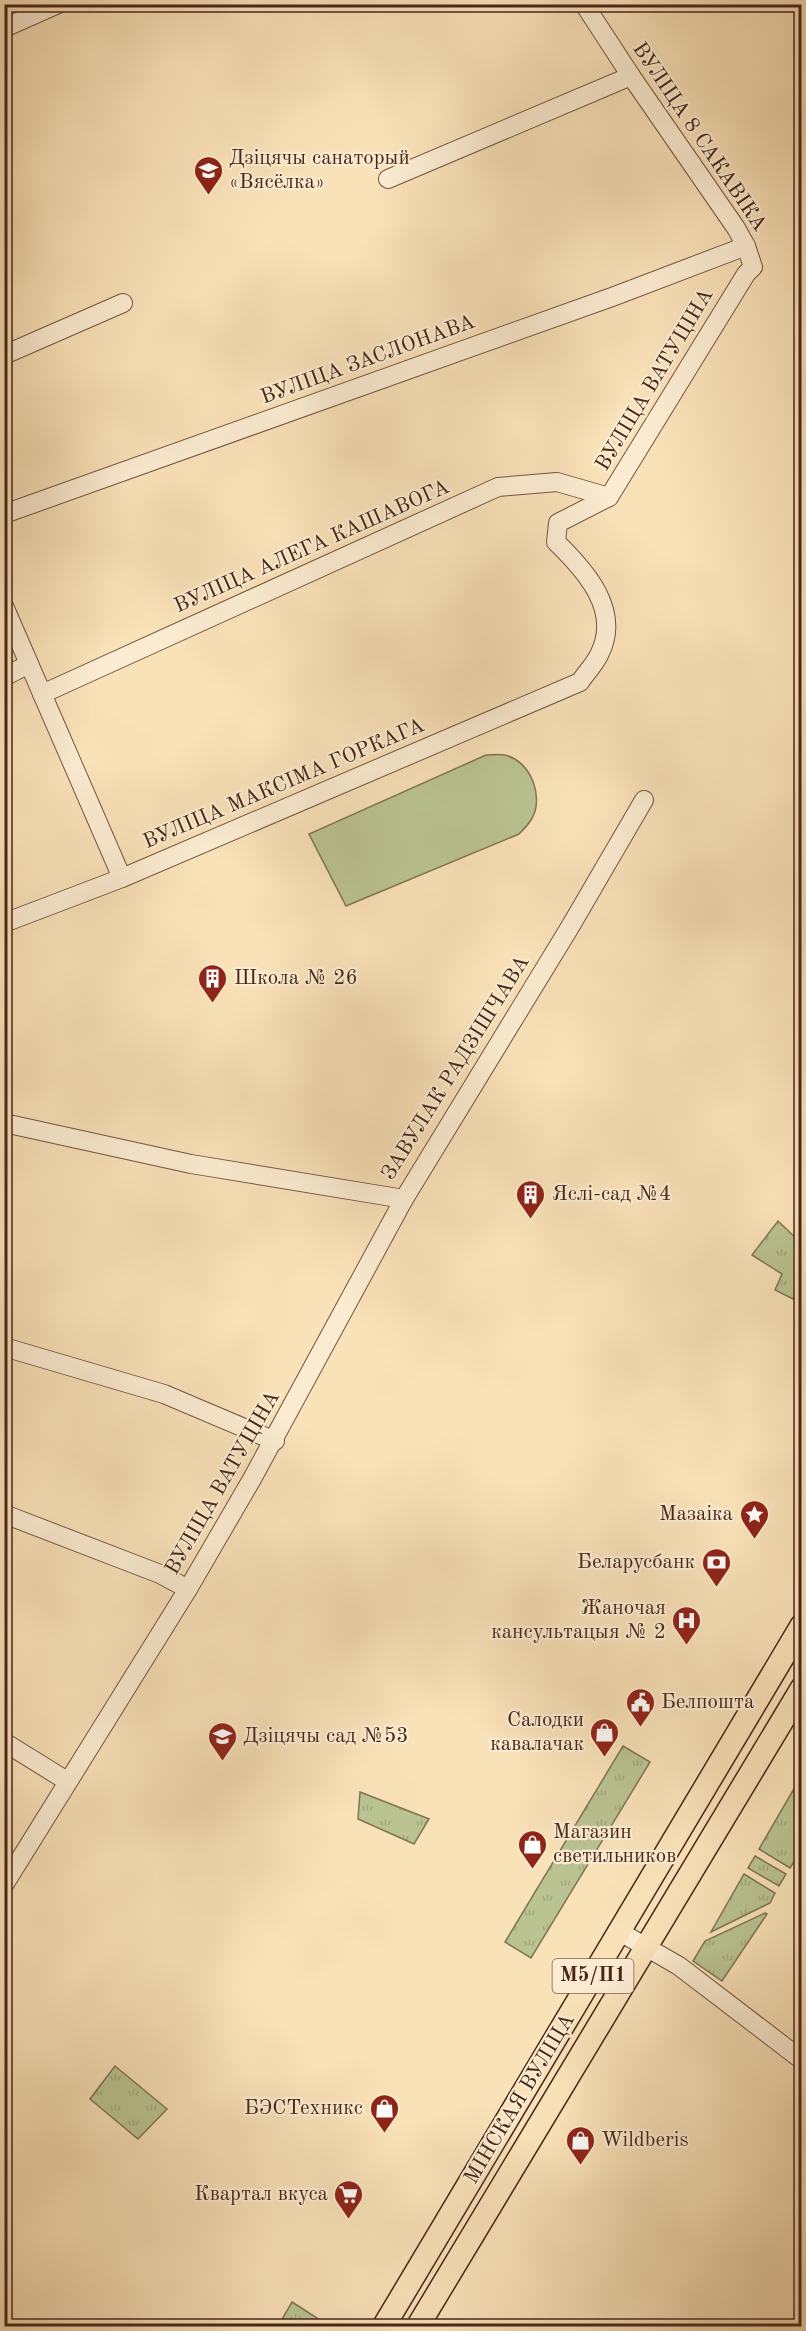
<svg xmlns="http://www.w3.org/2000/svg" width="806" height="2331" font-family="'Old Standard TT',serif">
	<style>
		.grass { fill: url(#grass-tufts); stroke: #817455; stroke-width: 1.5 }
		.garden { fill: #bac392; stroke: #817455; stroke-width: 1.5 }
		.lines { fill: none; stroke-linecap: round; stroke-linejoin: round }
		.minor-casing { stroke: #745540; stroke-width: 20 }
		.major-casing { stroke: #482618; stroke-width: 25 }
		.minor { stroke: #fbecd1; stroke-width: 18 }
		.major { stroke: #f9e1b8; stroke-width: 22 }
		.labels { text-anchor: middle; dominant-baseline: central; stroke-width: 4.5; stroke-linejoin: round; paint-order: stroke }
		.shield { fill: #fbecd1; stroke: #7e6150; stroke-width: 1.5 }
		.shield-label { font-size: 20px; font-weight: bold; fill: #482618 }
		.street-label { font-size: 21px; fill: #482618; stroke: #fbecd1 }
		.poi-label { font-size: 21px; fill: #482618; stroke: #fbecd1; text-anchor: start }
	</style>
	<defs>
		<pattern id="grass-tufts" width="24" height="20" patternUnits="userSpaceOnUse" patternTransform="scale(1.5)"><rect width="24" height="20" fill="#bac392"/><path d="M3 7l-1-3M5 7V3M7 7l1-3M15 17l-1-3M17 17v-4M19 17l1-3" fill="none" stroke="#a1a77d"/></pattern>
	</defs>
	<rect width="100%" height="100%" fill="#f9e1b8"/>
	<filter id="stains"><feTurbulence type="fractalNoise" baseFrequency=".00333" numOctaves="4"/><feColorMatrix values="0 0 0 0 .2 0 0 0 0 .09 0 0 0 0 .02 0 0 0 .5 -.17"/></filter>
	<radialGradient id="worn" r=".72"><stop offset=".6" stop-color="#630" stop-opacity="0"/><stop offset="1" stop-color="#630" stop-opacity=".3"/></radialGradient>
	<g class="grass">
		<path d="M778,1221L801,1243L802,1297L799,1302L775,1290L782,1274L752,1255Z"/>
		<path d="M623,1746L650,1762L531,1958L505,1942Z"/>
		<path d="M795,1787L796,1859L790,1868L759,1849Z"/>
		<path d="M360,1792L429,1819L414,1844L358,1819Z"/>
		<path d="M755,1856L786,1874L779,1886L748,1868Z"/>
		<path d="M744,1874L775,1893L770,1903L711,1932Z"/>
		<path d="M765,1913L767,1914L722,1981L693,1961L705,1941Z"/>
		<path d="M115,2066L167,2109L138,2139L90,2099Z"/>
		<path d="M292,2302L317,2318L312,2326H278Z"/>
	</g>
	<path class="garden" d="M486,755C492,755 499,754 505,755C531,761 545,798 531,820C528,825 523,830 519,834L346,906L309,834Z"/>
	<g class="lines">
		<defs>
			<g id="minor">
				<path d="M4,28L58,4"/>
				<path d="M388,179L631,76"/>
				<path d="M4,355L123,303"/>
				<path d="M4,514L612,297L746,246"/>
				<path d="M4,606L122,878"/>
				<path d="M4,677L29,664"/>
				<path d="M42,694L498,487L557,482L609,497"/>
				<path d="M4,923L122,878L580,682C586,673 594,665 599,655C622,611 586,571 556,542L558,523L609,497L746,274L753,267L746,246L736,228L631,76L584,4"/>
				<path d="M4,1123L191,1164L404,1199"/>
				<path d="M4,1347L164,1394L275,1441"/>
				<path d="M4,1514L160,1574L188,1589"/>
				<path d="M4,1742L67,1781"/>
				<path d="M4,1885L188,1589L252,1479L404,1199L570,927L644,800"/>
				<path d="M620,1932L679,1966L802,2060"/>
			</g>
			<g id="major">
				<path d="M384,2326L802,1625"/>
				<path d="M418,2326L802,1688"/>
			</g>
		</defs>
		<use href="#minor" class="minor-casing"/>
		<use href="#major" class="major-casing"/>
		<use href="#minor" class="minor"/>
		<use href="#major" class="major"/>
	</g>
	<defs>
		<symbol id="school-pin" viewBox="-11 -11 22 30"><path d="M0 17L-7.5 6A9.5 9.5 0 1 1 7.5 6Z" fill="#8f2418" stroke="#fbecd1"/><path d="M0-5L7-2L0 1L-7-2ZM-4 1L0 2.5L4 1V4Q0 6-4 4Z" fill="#fff"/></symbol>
		<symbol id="building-pin" viewBox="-11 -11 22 30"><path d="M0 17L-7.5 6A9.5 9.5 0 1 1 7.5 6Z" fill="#8f2418" stroke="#fbecd1"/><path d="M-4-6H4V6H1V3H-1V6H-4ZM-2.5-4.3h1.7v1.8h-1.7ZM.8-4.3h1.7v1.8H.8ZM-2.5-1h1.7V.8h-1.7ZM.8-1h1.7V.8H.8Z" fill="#fff"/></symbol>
		<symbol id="sight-pin" viewBox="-11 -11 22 30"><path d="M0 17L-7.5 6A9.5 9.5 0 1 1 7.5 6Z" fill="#8f2418" stroke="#fbecd1"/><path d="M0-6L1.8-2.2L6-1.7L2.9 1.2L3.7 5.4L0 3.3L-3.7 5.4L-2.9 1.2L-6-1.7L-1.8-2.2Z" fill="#fff"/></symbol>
		<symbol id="bank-pin" viewBox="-11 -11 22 30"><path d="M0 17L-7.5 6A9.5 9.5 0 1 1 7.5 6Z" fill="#8f2418" stroke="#fbecd1"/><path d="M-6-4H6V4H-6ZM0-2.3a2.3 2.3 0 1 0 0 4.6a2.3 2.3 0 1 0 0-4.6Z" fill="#fff"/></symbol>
		<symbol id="hospital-pin" viewBox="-11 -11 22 30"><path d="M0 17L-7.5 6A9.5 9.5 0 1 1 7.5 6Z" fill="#8f2418" stroke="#fbecd1"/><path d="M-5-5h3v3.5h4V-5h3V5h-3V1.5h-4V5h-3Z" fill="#fff"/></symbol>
		<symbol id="civic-pin" viewBox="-11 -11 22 30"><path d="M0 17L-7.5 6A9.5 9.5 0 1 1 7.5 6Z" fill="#8f2418" stroke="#fbecd1"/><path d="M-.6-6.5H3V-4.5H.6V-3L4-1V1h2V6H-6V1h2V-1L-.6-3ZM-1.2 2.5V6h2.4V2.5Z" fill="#fff"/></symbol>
		<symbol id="shop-pin" viewBox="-11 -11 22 30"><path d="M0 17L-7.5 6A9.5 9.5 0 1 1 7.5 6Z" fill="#8f2418" stroke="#fbecd1"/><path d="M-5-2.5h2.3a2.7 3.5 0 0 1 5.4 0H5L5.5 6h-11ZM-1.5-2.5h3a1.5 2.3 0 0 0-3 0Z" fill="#fff"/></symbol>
		<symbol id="supermarket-pin" viewBox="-11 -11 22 30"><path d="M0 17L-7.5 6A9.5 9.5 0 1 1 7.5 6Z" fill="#8f2418" stroke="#fbecd1"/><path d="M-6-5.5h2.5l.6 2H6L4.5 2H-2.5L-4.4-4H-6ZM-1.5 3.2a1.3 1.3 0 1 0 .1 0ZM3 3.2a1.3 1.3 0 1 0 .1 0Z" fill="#fff"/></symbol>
	</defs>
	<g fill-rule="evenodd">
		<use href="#school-pin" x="192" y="154" width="33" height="45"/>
		<use href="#building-pin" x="196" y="962" width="33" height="45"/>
		<use href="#building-pin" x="514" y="1178" width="33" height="45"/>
		<use href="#sight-pin" x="738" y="1498" width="33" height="45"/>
		<use href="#bank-pin" x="700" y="1546" width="33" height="45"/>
		<use href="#hospital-pin" x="670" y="1604" width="33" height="45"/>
		<use href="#civic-pin" x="624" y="1686" width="33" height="45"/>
		<use href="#shop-pin" x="588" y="1716" width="33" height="45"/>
		<use href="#school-pin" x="206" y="1720" width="33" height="45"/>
		<use href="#shop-pin" x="516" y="1828" width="33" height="45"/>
		<use href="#shop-pin" x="368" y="2092" width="33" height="45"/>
		<use href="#shop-pin" x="564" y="2124" width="33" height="45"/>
		<use href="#supermarket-pin" x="332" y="2178" width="33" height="45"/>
	</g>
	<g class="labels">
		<rect class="shield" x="552.5" y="1959" width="81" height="34" rx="4.5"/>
		<g class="shield-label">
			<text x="593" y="1976">М5/П1</text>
		</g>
		<g class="street-label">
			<text transform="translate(699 137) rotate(56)">ВУЛІЦА 8 САКАВІКА</text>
			<text transform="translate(368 360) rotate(-20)">ВУЛІЦА ЗАСЛОНАВА</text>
			<text transform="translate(655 380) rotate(-59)">ВУЛІЦА ВАТУЦІНА</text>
			<text transform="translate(312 547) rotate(-24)">ВУЛІЦА АЛЕГА КАШАВОГА</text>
			<text transform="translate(284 784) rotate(-23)">ВУЛІЦА МАКСІМА ГОРКАГА</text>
			<text transform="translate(456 1068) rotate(-58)">ЗАВУЛАК РАДЗІШЧАВА</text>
			<text transform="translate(223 1483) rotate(-60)">ВУЛІЦА ВАТУЦІНА</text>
			<text transform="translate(520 2099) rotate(-59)">МІНСКАЯ ВУЛІЦА</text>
		</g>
		<g class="poi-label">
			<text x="229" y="158">Дзіцячы санаторый<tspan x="229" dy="24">«Вясёлка»</tspan></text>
			<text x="234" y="978">Школа № 26</text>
			<text x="552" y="1194">Яслі-сад №4</text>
			<text x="733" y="1514" text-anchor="end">Мазаіка</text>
			<text x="695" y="1562" text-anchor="end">Беларусбанк</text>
			<text x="666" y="1608" text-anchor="end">Жаночая<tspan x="666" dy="24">кансультацыя № 2</tspan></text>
			<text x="661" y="1702">Белпошта</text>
			<text x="584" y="1720" text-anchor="end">Салодки<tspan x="584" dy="24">кавалачак</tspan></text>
			<text x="243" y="1736">Дзіцячы сад №53</text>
			<text x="553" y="1832">Магазин<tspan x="553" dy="24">светильников</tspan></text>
			<text x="363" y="2108" text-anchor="end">БЭСТехникс</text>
			<text x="601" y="2140">Wildberis</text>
			<text x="328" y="2194" text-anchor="end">Квартал вкуса</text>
		</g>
	</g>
	<rect width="806" height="2331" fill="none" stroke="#f9e1b8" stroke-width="24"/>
	<rect x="6" y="6" width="794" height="2319" fill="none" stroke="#482618" stroke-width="3"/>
	<rect x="12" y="12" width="782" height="2307" fill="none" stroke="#482618" stroke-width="1.5"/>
	<rect width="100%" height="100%" filter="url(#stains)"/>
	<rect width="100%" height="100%" fill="url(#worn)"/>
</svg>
